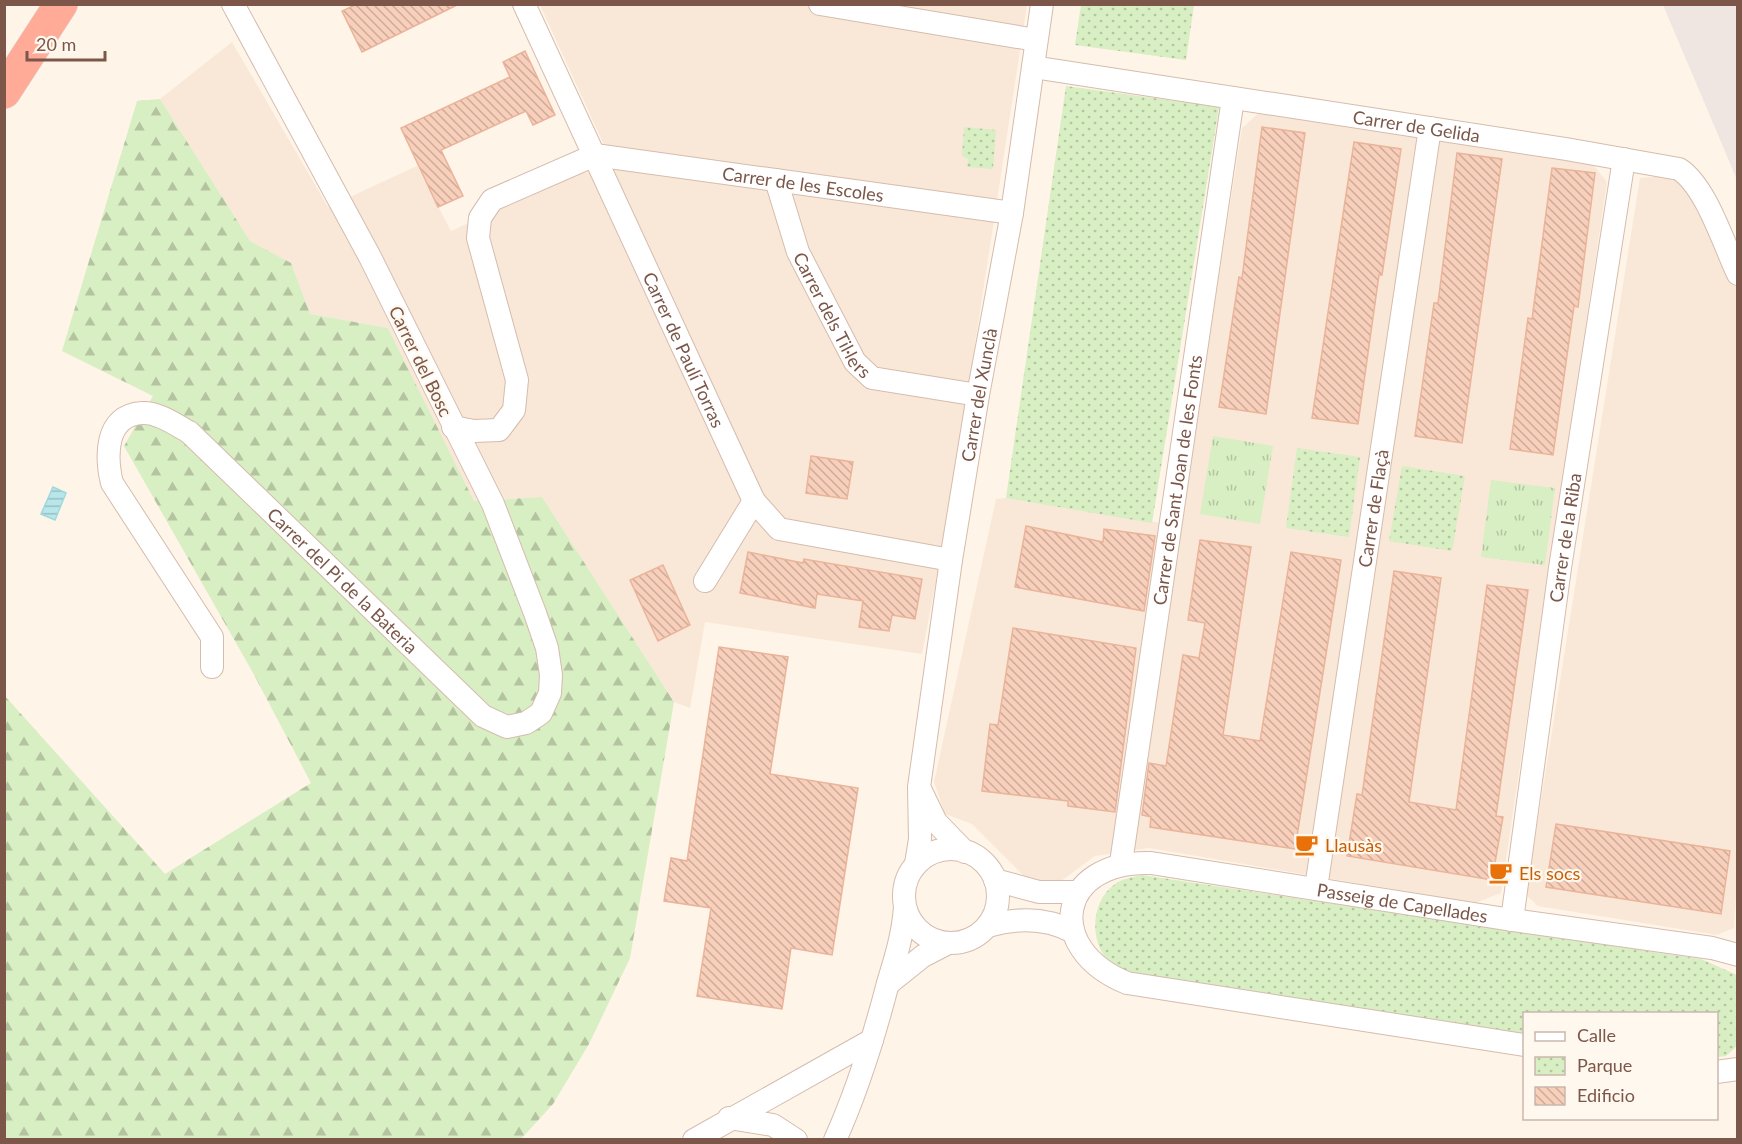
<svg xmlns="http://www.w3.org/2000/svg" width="1742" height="1144" font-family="Lato,sans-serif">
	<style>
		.residential { fill: #f9e8d7 }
		.industrial { fill: #efe6e1 }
		.grass { fill: url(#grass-tufts) }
		.forest { fill: url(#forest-firs) }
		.park { fill: url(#park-dots) }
		.water { fill: url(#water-rules); stroke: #9dd9de; stroke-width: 1.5 }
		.building { fill: url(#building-back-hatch); stroke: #ebb39a; stroke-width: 1.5 }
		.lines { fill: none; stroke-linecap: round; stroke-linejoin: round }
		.street-casing { stroke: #d5bcae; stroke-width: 24 }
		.highway-casing { stroke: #ddd3cf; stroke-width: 34 }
		.street { stroke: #fff; stroke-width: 22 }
		.highway { stroke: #ffab98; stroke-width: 33 }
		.labels { text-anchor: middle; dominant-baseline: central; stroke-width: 4.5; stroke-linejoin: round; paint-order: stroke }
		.street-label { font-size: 18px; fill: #7c5648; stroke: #fff8ef }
		.food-label { font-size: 18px; fill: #c56008; stroke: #fff8ef; text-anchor: start }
	</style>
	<defs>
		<pattern id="grass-tufts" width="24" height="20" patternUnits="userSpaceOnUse" patternTransform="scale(1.5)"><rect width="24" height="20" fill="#d8eec3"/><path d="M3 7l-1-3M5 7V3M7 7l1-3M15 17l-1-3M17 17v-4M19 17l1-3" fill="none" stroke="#b4c4a0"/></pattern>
		<pattern id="forest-firs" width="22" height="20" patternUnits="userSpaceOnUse" patternTransform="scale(1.5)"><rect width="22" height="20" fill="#d8eec3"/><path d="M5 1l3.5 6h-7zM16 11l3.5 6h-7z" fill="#b4c4a0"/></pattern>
		<pattern id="park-dots" width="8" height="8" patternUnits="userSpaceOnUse" patternTransform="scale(1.5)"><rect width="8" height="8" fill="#d8eec3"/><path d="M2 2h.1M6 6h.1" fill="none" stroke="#b4c4a0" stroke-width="1.8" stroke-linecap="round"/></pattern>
		<pattern id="water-rules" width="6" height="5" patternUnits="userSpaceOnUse" patternTransform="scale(1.5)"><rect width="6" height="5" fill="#b8e7eb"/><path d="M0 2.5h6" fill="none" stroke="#9bbec0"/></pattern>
		<pattern id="building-back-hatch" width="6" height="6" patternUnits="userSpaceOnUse" patternTransform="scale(1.5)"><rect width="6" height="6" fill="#f7cfbb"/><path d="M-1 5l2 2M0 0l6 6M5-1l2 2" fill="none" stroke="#cdab9a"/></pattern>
	</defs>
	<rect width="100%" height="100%" fill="#fef4e7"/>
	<g class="residential">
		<path d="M540,5H1027L949,513L922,654L705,622L690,708L674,702L542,497L474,501L388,328L310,314L291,263L250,241L160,99L232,42L328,207L417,166L451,231L578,174L615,169Z"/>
		<path d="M1260,112L1591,162L1607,182L1501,893L1475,903L1149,848L1095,856L1061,881L1028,880L972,824L945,814L934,782L996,499L1006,498L1180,526L1242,128Z"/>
		<path d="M1673,175L1702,205L1737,279L1738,864L1734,928L1717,935L1538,906L1526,895L1640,178Z"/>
	</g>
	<path class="industrial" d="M1663,5H1737V180L1719,137Z"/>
	<g class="grass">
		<path d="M1213,436L1273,446L1260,524L1200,514Z"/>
		<path d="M1491,480L1555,488L1545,565L1481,557Z"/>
	</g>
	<path class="forest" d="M160,99L250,241L291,263L310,314L388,328L474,501L542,497L674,702L630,958L589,1044L553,1104L521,1139H5L4,695L165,874L311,783L252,671L124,446L153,396L62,351L137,101Z"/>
	<g class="park">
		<path d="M1081,5H1194L1186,60L1075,45Z"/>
		<path d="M1066,86L1219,107L1152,523L1006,498Z"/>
		<path d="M964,127L996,130L993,169L967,167L968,159L962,156Z"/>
		<path d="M1297,448L1360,457L1349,537L1286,528Z"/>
		<path d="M1402,466L1465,476L1452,551L1389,541Z"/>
		<path d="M1142,875L1701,959L1737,975V1046L1726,1056L1717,1057L1716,1014H1524V1036L1144,977C1135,974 1120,972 1113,966C1089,945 1089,903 1115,884C1121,879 1134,877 1142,875Z"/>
	</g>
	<path class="water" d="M53,487L66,493L55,520L41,514Z"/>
	<g class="building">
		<path d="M357,4H459L362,52L342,11Z"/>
		<path d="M525,51L555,115L533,125L526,111L441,150L463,196L438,207L401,128L510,77L503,62Z"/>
		<path d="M1262,127L1305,133L1266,414L1219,407L1239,277L1242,278Z"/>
		<path d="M1354,142L1401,149L1382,275H1379L1358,424L1312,418Z"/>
		<path d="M1457,153L1502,159L1462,443L1415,436L1434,303H1438Z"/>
		<path d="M1552,168L1595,173L1578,307L1574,306L1553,455L1510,449L1528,318L1532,319Z"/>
		<path d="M811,456L853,462L847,499L806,493Z"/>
		<path d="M1026,526L1103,542L1104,529L1155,536L1144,611L1015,587Z"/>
		<path d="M1200,540L1251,547L1223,735L1260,741L1291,552L1341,560L1295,849L1150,827L1151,817L1142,815L1149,763L1166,766L1183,655L1199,658L1205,623L1188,620Z"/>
		<path d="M748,552L803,563L804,559L922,579L915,619L892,615L889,631L859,627L863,601L817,594L815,608L740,593Z"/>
		<path d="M663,565L690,625L658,641L630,580Z"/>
		<path d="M1394,571L1441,578L1409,802L1456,810L1487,585L1528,590L1496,816L1503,817L1492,880L1347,856L1357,794L1362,795Z"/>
		<path d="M1013,628L1136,648L1115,812L1068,806V801L982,791L990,724L998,725Z"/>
		<path d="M719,647L788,657L770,774L858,788L832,955L791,948L782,1009L697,996L711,908L664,901L671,858L687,861Z"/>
		<path d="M1556,824L1730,851L1721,914L1546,887Z"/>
	</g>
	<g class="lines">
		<defs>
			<g id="street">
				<path id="s1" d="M524,4L754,501L779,529L951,560"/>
				<path d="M820,4L1036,40"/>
				<path id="s2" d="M1033,67L1566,149L1679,169C1706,186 1724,245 1738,274"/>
				<path id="s3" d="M595,155L1012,213"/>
				<path id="s4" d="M776,180L798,252L855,362L872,378L978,395"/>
				<path d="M453,427L474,431L499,430L514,410L517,380L478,238L480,218L492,200L595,155"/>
				<path d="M705,581L754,501"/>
				<path id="s5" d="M212,667V637L112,483C106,458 104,415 142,413C158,412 176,425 189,432L483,716L507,727L526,723L541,713L550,693L551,675L547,648L535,613L493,504L370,257L233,4"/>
				<path d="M921,791L936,822L965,852"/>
				<circle cx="951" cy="896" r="47"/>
				<path id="s6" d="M1121,863L1233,98"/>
				<path id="s7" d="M916,864L920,839L919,787L951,560L978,395L1012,213L1042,4"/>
				<path d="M995,880L1039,892H1077"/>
				<path id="s8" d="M1316,888L1430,128"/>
				<path id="s9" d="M1512,920L1560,568L1624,159"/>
				<path d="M988,926C1016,918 1046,917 1073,932"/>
				<path d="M888,984L923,956L948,943"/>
				<path id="s10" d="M1524,1045L1127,983C1043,949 1057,860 1151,863L1512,920L1712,948L1738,955"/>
				<path d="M1716,1072L1738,1069"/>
				<path d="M729,1118L773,1125L796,1140"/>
				<path d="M694,1140L872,1040"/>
				<path d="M835,1140C858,1089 874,1037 888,983C896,957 903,934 905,907"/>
			</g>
			<path id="highway" d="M4,92L61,4"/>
		</defs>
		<use href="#street" class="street-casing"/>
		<use href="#highway" class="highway-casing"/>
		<use href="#street" class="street"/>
		<use href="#highway" class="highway"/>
	</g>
	<defs>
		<symbol id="cafe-bare" viewBox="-9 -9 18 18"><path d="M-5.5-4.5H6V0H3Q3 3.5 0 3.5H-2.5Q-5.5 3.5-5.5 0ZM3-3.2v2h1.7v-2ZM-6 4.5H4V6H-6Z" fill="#e8710a" stroke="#fff8ef" stroke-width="2.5" paint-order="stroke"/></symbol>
	</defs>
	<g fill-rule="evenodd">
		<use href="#cafe-bare" x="1290" y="828" width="33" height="33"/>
		<use href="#cafe-bare" x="1484" y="856" width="33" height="33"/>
	</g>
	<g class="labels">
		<g class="street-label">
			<text stroke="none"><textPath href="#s2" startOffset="388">Carrer de Gelida</textPath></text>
			<text stroke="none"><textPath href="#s3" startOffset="210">Carrer de les Escoles</textPath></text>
			<text stroke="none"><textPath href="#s4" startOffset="147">Carrer dels Til·lers</textPath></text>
			<text stroke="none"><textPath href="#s1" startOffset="381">Carrer de Paulí Torras</textPath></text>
			<text transform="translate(421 361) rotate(64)">Carrer del Bosc</text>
			<text stroke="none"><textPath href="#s7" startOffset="474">Carrer del Xunclà</textPath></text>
			<text stroke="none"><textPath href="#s6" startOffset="387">Carrer de Sant Joan de les Fonts</textPath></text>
			<text stroke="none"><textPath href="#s8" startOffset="384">Carrer de Flaçà</textPath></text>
			<text stroke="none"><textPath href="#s9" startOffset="386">Carrer de la Riba</textPath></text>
			<text stroke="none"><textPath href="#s5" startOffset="567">Carrer del Pi de la Bateria</textPath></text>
			<text stroke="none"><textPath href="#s10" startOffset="855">Passeig de Capellades</textPath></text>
		</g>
		<g class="food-label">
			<text x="1325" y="845">Llausàs</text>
			<text x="1519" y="873">Els socs</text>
		</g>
	</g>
	<rect width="1742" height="1144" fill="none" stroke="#7c5648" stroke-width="12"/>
	<rect x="1523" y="1012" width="195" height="108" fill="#fff8ef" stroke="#cbb7ac" stroke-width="1.5"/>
	<rect x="1535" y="1032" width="30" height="9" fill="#ffffff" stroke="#cbb7ac" stroke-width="1.5"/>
	<text x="1577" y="1042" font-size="18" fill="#7c5648">Calle</text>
	<rect x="1535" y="1057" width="30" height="18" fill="url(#park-dots)" stroke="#cbb7ac" stroke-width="1.5"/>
	<text x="1577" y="1072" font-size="18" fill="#7c5648">Parque</text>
	<rect x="1535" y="1087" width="30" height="18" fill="url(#building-back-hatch)" stroke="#cbb7ac" stroke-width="1.5"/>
	<text x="1577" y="1102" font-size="18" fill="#7c5648">Edificio</text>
	<path d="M27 51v9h78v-9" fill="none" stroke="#7c5648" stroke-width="3"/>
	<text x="36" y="51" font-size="18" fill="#7c5648" stroke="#fff8ef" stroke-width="4.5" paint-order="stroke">20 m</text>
</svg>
